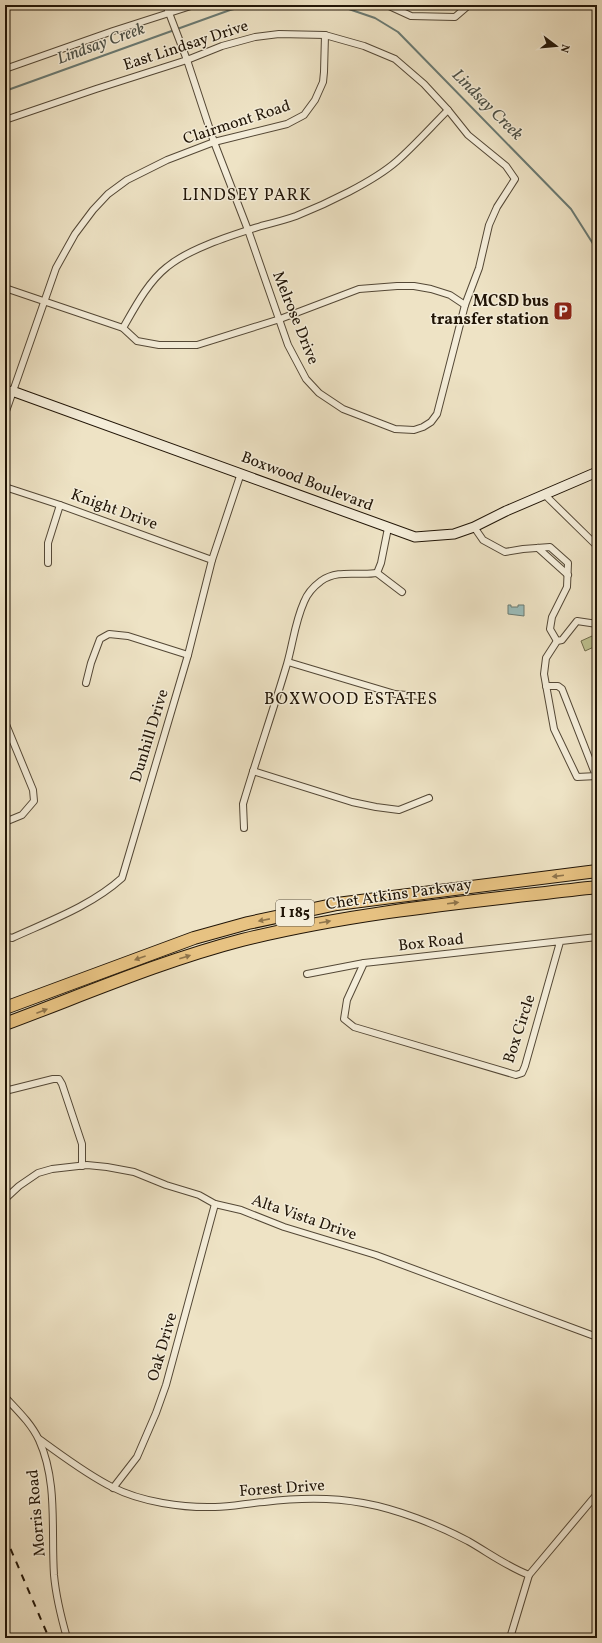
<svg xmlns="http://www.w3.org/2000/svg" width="602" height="1643" font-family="Vollkorn,serif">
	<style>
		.green { fill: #bec291; stroke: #706c4c }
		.water { fill: #9bbdbb; stroke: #6a7a73 }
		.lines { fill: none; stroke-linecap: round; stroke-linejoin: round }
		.stream { stroke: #6a7a73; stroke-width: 2 }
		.street-casing { stroke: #544836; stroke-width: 8 }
		.secondary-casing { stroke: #211507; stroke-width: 11 }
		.highway-casing { stroke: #211507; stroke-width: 14 }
		.street { stroke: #f4edd9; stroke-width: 6 }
		.secondary { stroke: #f4edd9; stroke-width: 9 }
		.highway { stroke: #e7c282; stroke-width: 12 }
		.rail { stroke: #211507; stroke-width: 2; stroke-dasharray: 7 7; stroke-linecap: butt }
		.oneway { fill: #8e744b }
		.labels { text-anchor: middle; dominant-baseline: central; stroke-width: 3; stroke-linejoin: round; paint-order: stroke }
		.shield { fill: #f4edd9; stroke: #605646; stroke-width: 1 }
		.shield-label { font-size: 15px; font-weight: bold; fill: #211507 }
		.street-label { font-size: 16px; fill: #211507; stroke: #f4edd9 }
		.poi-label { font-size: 16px; font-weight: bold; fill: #211507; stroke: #f4edd9; text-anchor: end }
		.water-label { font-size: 17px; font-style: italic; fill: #4c5046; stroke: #f4edd9 }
		.neighbourhood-label { font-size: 17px; letter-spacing: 1px; fill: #211507; stroke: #f4edd9 }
	</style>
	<rect width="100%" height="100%" fill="#eee3c5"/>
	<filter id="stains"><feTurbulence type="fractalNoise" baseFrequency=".005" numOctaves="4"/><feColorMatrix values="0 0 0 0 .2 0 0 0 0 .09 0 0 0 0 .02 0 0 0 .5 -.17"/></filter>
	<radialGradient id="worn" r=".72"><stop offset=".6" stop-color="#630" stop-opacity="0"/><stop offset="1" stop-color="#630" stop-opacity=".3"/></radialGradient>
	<path class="green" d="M592,636L596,646L585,651L581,641Z"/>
	<path class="water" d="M508,605H511V607H518V605H524V616L508,614Z"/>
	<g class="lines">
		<g class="stream">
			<path d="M337,5L375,18L398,32L571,209L597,250"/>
			<path d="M5,91L230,10L250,5"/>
		</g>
		<defs>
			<g id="street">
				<path d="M387,5L411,16L455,17L469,5"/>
				<path d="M5,69L113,31L194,5"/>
				<path d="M5,120L96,89L187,60L222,46L255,37L279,34L325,35L364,46L395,59L424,84L448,110L468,135L506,166L515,179L497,207L489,225L479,268L465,305L437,414L431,422L423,427L414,430L395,429L343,409L319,393L306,379L288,345L248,230L214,142L187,60L166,5"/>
				<path d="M5,288L123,328L137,341L159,345H197L280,319L359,289L397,286H414L431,289L450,295L465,305"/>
				<path d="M123,328C135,307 148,282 167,267C190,248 233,235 261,226C273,223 285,220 296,216C326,204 373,182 397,161C415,145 431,127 448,110"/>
				<path d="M5,414L56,268L75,234L93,210L108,194L127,180L167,160L214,142L287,124L304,115L315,100L323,82L324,72L325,35"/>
				<path d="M5,487L60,505L212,560"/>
				<path d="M544,494L597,546"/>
				<path d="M474,527L483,540L505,552L523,549L550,547L568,563L567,587L552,617L550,629L557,641"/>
				<path d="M538,548L568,575"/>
				<path d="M48,563V543L60,505"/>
				<path d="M377,573L381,563L388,528"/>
				<path d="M377,573L402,592"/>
				<path d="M597,624L577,621L562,640L557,641L546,658L544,674L554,729L577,777L597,776"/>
				<path d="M288,662L395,694L419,696"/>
				<path d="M86,683L91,663L100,639L109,634L128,636L188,655"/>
				<path d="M546,686H558L562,689L596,776"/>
				<path d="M5,722L33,790L34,801L22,815L5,822"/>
				<path d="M253,771L352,802L376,807L399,810L429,798"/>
				<path d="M244,828L243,804C257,757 273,711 287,664C293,643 295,622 304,602C307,594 313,587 321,581C338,569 358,576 377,573"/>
				<path d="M5,936L12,938C49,921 91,906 122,878L188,655L212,560L241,473"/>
				<path d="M560,942L525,1066L522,1073L516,1075L354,1027L344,1019L347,1000L364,963L597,937"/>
				<path d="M307,974L364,963"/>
				<path d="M5,1091L53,1079H59L62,1084L82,1144V1166"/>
				<path d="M5,1199L19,1186L38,1173L52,1169L87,1165L107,1167L134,1172L166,1185L199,1195L215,1204L241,1210L284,1227L376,1255L597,1337"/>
				<path d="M5,1397C17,1410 31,1423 39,1440C58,1482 51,1530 54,1575C56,1597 61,1617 67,1638"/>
				<path d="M39,1439C63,1456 86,1474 112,1487C141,1502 183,1508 215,1507C232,1507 248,1503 264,1502C296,1498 331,1497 363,1503C397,1509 438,1525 468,1541C489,1553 506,1566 529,1575"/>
				<path d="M113,1488L137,1457L156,1413L166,1385L215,1204"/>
				<path d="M510,1638L529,1575L597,1494"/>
			</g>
			<path id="secondary" d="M12,391L415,537L454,534L474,527L506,511L597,472"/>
			<g id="highway">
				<path d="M5,1008L194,938L248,923L337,904L597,871"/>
				<path d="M5,1024C83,995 161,961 242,940C359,911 478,901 597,887"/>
			</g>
		</defs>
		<use href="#street" class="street-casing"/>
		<use href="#secondary" class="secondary-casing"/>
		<use href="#highway" class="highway-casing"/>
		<use href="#street" class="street"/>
		<use href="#secondary" class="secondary"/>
		<use href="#highway" class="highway"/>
		<path class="rail" d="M5,1536L49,1638"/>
	</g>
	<defs><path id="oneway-solid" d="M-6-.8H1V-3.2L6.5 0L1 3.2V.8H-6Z"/></defs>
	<g class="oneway">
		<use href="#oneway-solid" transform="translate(558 876) rotate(173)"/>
		<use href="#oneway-solid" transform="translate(453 903) rotate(-7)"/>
		<use href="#oneway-solid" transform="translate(264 920) rotate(169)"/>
		<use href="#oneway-solid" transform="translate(325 922) rotate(-10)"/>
		<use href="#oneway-solid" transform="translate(185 957) rotate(-18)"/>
		<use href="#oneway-solid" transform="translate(140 958) rotate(160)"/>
		<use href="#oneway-solid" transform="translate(42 1011) rotate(-21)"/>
	</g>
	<defs>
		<symbol id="parking-square" viewBox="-11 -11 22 22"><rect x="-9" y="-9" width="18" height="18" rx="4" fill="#8f2418" stroke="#f4edd9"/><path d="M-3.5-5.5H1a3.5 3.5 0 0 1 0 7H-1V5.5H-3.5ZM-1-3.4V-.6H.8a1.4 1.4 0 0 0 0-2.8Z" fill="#fff"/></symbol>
	</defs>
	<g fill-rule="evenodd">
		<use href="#parking-square" x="552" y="300" width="22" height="22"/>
	</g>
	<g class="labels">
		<rect class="shield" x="276" y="900" width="38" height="26" rx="3"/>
		<g class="shield-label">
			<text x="295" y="913">I 185</text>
		</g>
		<g class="street-label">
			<text transform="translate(186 46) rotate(-18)">East Lindsay Drive</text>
			<text transform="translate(237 123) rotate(-18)">Clairmont Road</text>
			<text transform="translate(295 318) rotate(68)">Melrose Drive</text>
			<text transform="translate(307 482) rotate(21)">Boxwood Boulevard</text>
			<text transform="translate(114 510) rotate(20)">Knight Drive</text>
			<text transform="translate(150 736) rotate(-73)">Dunhill Drive</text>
			<text transform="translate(399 895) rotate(-8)">Chet Atkins Parkway</text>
			<text transform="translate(431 943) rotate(-6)">Box Road</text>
			<text transform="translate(520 1029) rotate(-72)">Box Circle</text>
			<text transform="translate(304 1218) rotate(19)">Alta Vista Drive</text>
			<text transform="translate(163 1347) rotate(-74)">Oak Drive</text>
			<text transform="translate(282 1489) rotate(-4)">Forest Drive</text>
			<text transform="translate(37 1513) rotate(-95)">Morris Road</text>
		</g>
		<g class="poi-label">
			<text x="549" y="302">MCSD bus<tspan x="549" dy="18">transfer station</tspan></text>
		</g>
		<g class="water-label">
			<text transform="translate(101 44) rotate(-20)">Lindsay Creek</text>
			<text transform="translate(487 105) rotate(45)">Lindsay Creek</text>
		</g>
		<g class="neighbourhood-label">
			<text x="247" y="195">LINDSEY PARK</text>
			<text x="351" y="699">BOXWOOD ESTATES</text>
		</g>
	</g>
	<rect width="602" height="1643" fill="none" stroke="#eee3c5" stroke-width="20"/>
	<rect x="6" y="6" width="590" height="1631" fill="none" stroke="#211507" stroke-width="2"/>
	<rect x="10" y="10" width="582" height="1623" fill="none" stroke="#211507"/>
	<g transform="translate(556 46) rotate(106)" stroke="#f4edd9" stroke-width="3" paint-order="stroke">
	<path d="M0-3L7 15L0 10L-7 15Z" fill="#211507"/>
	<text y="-6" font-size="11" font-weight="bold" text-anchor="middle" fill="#211507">N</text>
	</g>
	<rect width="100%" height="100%" filter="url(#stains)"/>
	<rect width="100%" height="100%" fill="url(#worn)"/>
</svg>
